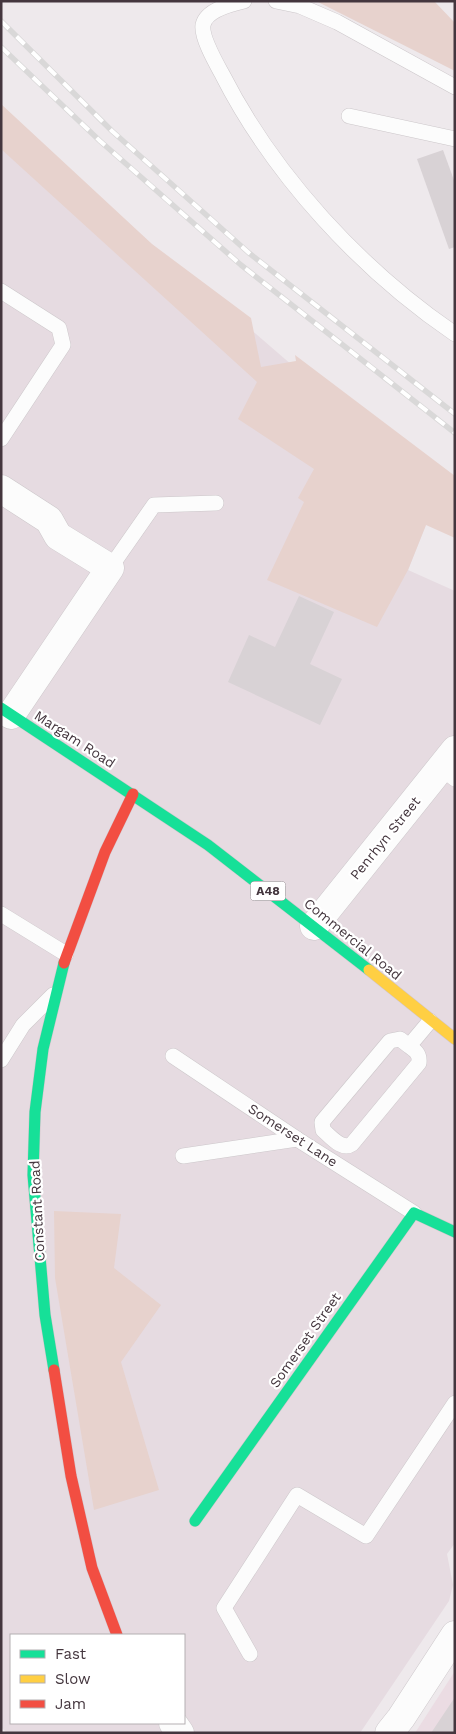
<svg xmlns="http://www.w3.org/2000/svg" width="456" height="1734" font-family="'Work Sans',sans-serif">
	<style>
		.residential { fill: #e6dbe1; fill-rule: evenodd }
		.education { fill: #ebdce3 }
		.green { fill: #e7d2cd }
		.building { fill: #d8d2d5 }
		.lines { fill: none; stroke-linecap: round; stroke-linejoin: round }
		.lane-casing { stroke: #ccc7ca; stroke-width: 16 }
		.street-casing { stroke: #ccc7ca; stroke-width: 29 }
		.fast-casing { stroke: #d1c5cb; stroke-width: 12 }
		.slow-casing { stroke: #d1c5cb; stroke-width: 12 }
		.jam-casing { stroke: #d1c5cb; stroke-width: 12 }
		.lane { stroke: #fcfcfc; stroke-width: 15 }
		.street { stroke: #fcfcfc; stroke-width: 28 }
		.fast { stroke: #16e098; stroke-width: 11 }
		.slow { stroke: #ffcf43; stroke-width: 11 }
		.jam { stroke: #f24e42; stroke-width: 11 }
		.rail-casing { stroke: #d9d8d8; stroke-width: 5.5 }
		.rail { stroke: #fff; stroke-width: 4; stroke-dasharray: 11; stroke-linecap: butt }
		.labels { text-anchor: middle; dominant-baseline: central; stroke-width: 4.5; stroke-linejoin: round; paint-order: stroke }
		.shield { fill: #fff; stroke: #7c7278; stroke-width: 1 }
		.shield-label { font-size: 12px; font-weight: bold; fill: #44363e }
		.street-label { font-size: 14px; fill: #44363e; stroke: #fff }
	</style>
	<rect width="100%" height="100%" fill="#eee9ec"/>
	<path class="residential" d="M1,114L439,492L408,570L455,591V1543L447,1554L453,1585L449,1601L360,1733H7L1,1727ZM11,1635H184V1723H11Z"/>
	<path class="education" d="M455,1671V1733H415Z"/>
	<g class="green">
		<path d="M316,1H434L455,23V71Z"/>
		<path d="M1,104L152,244L251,318L261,367L296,361L295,355L455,476V538L426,525L408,570L377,627L267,580L304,502L298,498L314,469L238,419L257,382L1,149Z"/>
		<path d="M54,1211L121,1214L114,1268L161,1305L121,1362L159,1490L94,1510L55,1278Z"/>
	</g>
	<g class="building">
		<path d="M443,150L455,183V247L449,249L417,159Z"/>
		<path d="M299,596L334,612L310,664L342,679L320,725L228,682L249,635L275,647Z"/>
		<path d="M455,1697V1733H431Z"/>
	</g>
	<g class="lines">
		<defs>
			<g id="lane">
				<path d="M244,1C231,4 206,10 203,25C201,37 216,63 222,74C274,176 361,270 455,334"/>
				<path d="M276,1L300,6L337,22L455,87"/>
				<path d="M349,116L455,139"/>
				<path d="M1,291L59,328L63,345L1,439"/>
				<path d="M110,568L154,505L216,503"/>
				<path d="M441,768L455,779"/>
				<path d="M1,914L66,954"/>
				<path d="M409,1046C416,1051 420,1054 419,1063L352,1144C342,1151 331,1137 323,1130L322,1122L390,1041L400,1039L409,1046L430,1021"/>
				<path d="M173,1056L297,1139L414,1213"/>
				<path d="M1,1060L23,1025L53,995"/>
				<path d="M183,1156L297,1139"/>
				<path d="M250,1654L224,1608L297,1495L366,1536L455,1403"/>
			</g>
			<g id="street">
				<path d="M1,489L49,520L58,536L110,568L11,715"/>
				<path d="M314,926L455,750"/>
				<path d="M173,1723L180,1733"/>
				<path d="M389,1733L401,1718L455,1635"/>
			</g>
			<g id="fast">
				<path d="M1,708L208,845L369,970"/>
				<path d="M54,1370L45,1315L33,1175L35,1112L43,1049L64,963"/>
				<path d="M195,1521L414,1213L455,1232"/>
			</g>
			<path id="slow" d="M369,970L455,1039"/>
			<g id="jam">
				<path d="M64,963L105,852L133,794"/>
				<path d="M54,1370L71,1476L92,1568L117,1635"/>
			</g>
		</defs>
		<use href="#lane" class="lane-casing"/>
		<use href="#street" class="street-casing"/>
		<use href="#fast" class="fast-casing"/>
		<use href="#slow" class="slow-casing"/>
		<use href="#jam" class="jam-casing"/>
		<use href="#lane" class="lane"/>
		<use href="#street" class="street"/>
		<use href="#fast" class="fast"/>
		<use href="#slow" class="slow"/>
		<use href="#jam" class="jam"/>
		<defs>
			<g id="rail">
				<path d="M1,21L112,131L249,253L455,414"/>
				<path d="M1,47L100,141L241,265L455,433"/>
			</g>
		</defs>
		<use href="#rail" class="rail-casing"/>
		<use href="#rail" class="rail"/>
	</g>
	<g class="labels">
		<rect class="shield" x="250.5" y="881.5" width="35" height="19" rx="4"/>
		<g class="shield-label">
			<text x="268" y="891">A48</text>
		</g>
		<g class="street-label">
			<text transform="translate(75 739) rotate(33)">Margam Road</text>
			<text transform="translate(385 838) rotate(-51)">Penrhyn Street</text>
			<text transform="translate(353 939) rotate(39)">Commercial Road</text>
			<text transform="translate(293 1135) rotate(33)">Somerset Lane</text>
			<text transform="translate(37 1211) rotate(-93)">Constant Road</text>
			<text transform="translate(305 1340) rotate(-55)">Somerset Street</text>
		</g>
	</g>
	<rect width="456" height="1734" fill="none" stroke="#44363e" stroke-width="5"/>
	<rect x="10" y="1634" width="175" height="90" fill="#ffffff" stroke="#b4afb2"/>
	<rect x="20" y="1650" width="25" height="8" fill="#16e098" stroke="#b4afb2"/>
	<text x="55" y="1659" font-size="15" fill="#44363e">Fast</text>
	<rect x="20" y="1675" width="25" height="8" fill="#ffcf43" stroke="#b4afb2"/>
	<text x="55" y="1684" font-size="15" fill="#44363e">Slow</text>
	<rect x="20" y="1700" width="25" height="8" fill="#f24e42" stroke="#b4afb2"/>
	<text x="55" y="1709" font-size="15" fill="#44363e">Jam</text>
</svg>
